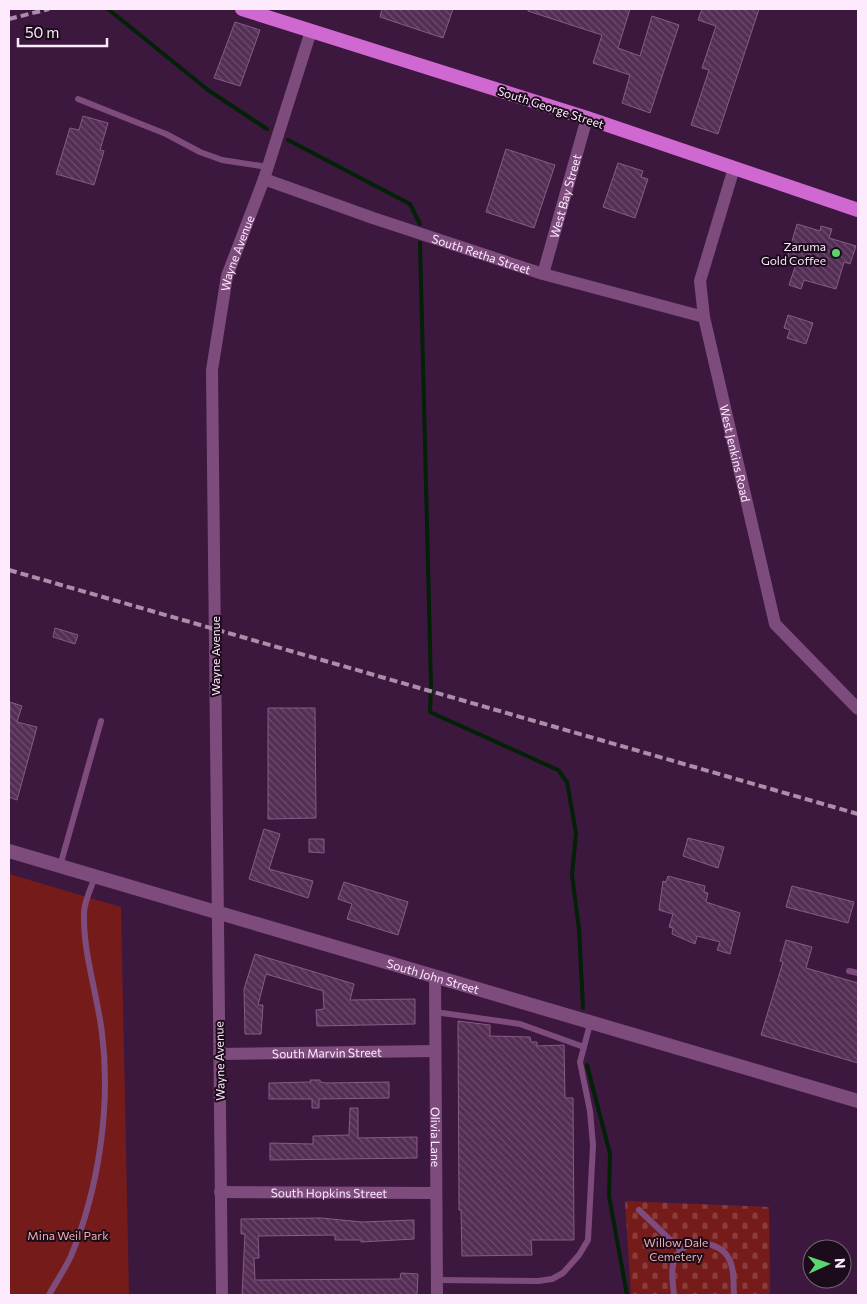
<svg xmlns="http://www.w3.org/2000/svg" width="867" height="1304" font-family="Commissioner,sans-serif">
	<style>
		.green { fill: #751c1a }
		.cemetery { fill: url(#cemetery-stones) }
		.lines { fill: none; stroke-linecap: round; stroke-linejoin: round }
		.stream { stroke: #022107; stroke-width: 4 }
		.building { fill: url(#building-back-hatch); stroke: #865b86 }
		.service { stroke: #7d4c7d; stroke-width: 6 }
		.minor { stroke: #7d4c7d; stroke-width: 12 }
		.tertiary { stroke: #7d4c7d; stroke-width: 14 }
		.primary { stroke: #cf69d1; stroke-width: 14 }
		.rail { stroke: #aa8eaa; stroke-width: 4; stroke-dasharray: 8 4; stroke-linecap: butt }
		.poi-dot { fill: #5bd56e; stroke: #1b0b1b; stroke-width: 2 }
		.labels { text-anchor: middle; dominant-baseline: central; stroke-width: 4; stroke-linejoin: round; paint-order: stroke }
		.street-label { font-size: 12px; fill: #feeafd; stroke: #1b0b1b }
		.poi-label { font-size: 12px; fill: #feeafd; stroke: #1b0b1b; text-anchor: end }
		.park-label { font-size: 12px; fill: #ecafa7; stroke: #1b0b1b }
	</style>
	<defs>
		<pattern id="cemetery-stones" width="16" height="16" patternUnits="userSpaceOnUse" patternTransform="scale(1.25)"><rect width="16" height="16" fill="#751c1a"/><path d="M2 7V4a2 2 0 0 1 4 0v3zM10 15v-3a2 2 0 0 1 4 0v3z" fill="#8a3d3c"/></pattern>
		<pattern id="building-back-hatch" width="6" height="6" patternUnits="userSpaceOnUse" patternTransform="scale(1.25)"><rect width="6" height="6" fill="#552e55"/><path d="M-1 5l2 2M0 0l6 6M5-1l2 2" fill="none" stroke="#6e4c6e"/></pattern>
	</defs>
	<rect width="100%" height="100%" fill="#3d183e"/>
	<path class="green" d="M9,874L121,907L129,1295H9Z"/>
	<path class="cemetery" d="M625,1201L769,1207L770,1295H631Z"/>
	<g class="lines">
		<g class="stream">
			<path d="M108,9L208,90L267,129"/>
			<path d="M288,140L410,204L420,224"/>
			<path d="M420,243L431,686L430,712L558,770L567,782L576,833L572,875L579,929L583,1008"/>
			<path d="M587,1065L610,1154L609,1196L627,1295"/>
		</g>
	</g>
	<g class="building">
		<path d="M382,9H453L443,38L380,17Z"/>
		<path d="M528,9H630L618,48L640,56L652,16L679,25L650,113L622,103L630,75L593,63L602,35L528,11Z"/>
		<path d="M702,9H759L718,134L691,125L709,70L702,68L716,26L698,20Z"/>
		<path d="M235,22L260,30L240,86L214,78Z"/>
		<path d="M83,116L108,123L100,150L104,151L94,185L56,174L70,128L79,130Z"/>
		<path d="M506,149L555,165L534,228L486,212Z"/>
		<path d="M618,163L643,171L641,177L648,179L635,218L603,207Z"/>
		<path d="M797,224L820,231L821,226L832,229L829,238L856,246L850,264L844,262L836,289L804,280L801,289L789,285L796,264L786,262Z"/>
		<path d="M788,315L813,323L806,344L787,338L790,330L784,328Z"/>
		<path d="M55,628L78,635L75,644L53,637Z"/>
		<path d="M10,702L22,706L17,722L37,727L17,800L9,797Z"/>
		<path d="M268,708H315L316,818L268,819Z"/>
		<path d="M264,829L280,834L269,869L313,881L308,898L249,879Z"/>
		<path d="M688,838L724,847L718,868L683,856Z"/>
		<path d="M309,839H324V853L309,852Z"/>
		<path d="M668,876L705,886L704,892L708,893L706,902L740,913L730,954L717,950L720,942L697,936L695,944L672,934L673,928L669,927L673,914L659,910L663,881L666,882Z"/>
		<path d="M344,882L408,902L398,935L347,919L352,904L338,899Z"/>
		<path d="M792,886L854,902L848,923L786,907Z"/>
		<path d="M786,940L812,947L806,968L858,983V1063L761,1035L783,962L780,961Z"/>
		<path d="M255,954L354,984L350,1000L415,999V1024L317,1026L316,1010L324,1009L323,991L266,974L258,1005H263L261,1034H245L244,989Z"/>
		<path d="M458,1021L490,1025V1036L530,1037L531,1042H537V1046L564,1045L565,1098H573L574,1240H531L532,1255L462,1256L461,1210H459Z"/>
		<path d="M310,1080H320V1082L326,1083L389,1082V1098L319,1099V1108H312V1099H269V1083L311,1082Z"/>
		<path d="M350,1108H358V1138L417,1137V1158L270,1160V1143L313,1144V1136L349,1135Z"/>
		<path d="M321,1218L362,1222L414,1220V1239L361,1242V1240H335V1235L258,1236L259,1258H254L255,1280L400,1279L401,1273L418,1274L417,1295H242L245,1234H241V1219Z"/>
	</g>
	<g class="lines">
		<g class="service">
			<path d="M78,99L166,134L200,152L222,160L268,167"/>
			<path d="M60,866L101,721"/>
			<path d="M849,971L858,973"/>
			<path d="M435,1012L520,1024L584,1047"/>
			<path d="M639,1210L681,1250"/>
			<path d="M437,1280L538,1281L552,1279L563,1273L579,1255L588,1240L593,1145L590,1111L580,1062L590,1024"/>
			<path d="M49,1295C56,1282 65,1269 71,1256C99,1188 111,1105 102,1033C97,992 83,954 84,913C84,902 91,888 95,877"/>
			<path d="M674,1295C673,1283 669,1265 678,1254C689,1238 719,1241 728,1257C735,1268 733,1283 734,1295"/>
		</g>
		<g class="minor">
			<path id="s1" d="M734,168L700,281L704,317L775,624L858,709"/>
			<path id="s2" d="M264,179L373,218L543,274L704,317"/>
			<path id="s3" d="M543,274L587,118"/>
			<path id="s4" d="M435,978L437,1295"/>
			<path id="s5" d="M219,1054L434,1051"/>
			<path id="s6" d="M220,1192L436,1193"/>
			<path id="s7" d="M222,1295L212,370L227,276L264,179L311,31"/>
		</g>
		<path class="tertiary" id="s8" d="M9,851L858,1101"/>
		<path class="primary" d="M242,9L587,118L858,210"/>
		<g class="rail">
			<path d="M9,19L49,9"/>
			<path d="M9,570L858,814"/>
		</g>
	</g>
	<circle class="poi-dot" cx="836" cy="253" r="5"/>
	<g class="labels">
		<g class="street-label">
			<text transform="translate(551 107) rotate(18)">South George Street</text>
			<text stroke="none"><textPath href="#s3" startOffset="81">West Bay Street</textPath></text>
			<text stroke="none"><textPath href="#s7" startOffset="1045">Wayne Avenue</textPath></text>
			<text stroke="none"><textPath href="#s2" startOffset="230">South Retha Street</textPath></text>
			<text stroke="none"><textPath href="#s1" startOffset="294">West Jenkins Road</textPath></text>
			<text transform="translate(215 656) rotate(-90)">Wayne Avenue</text>
			<text stroke="none"><textPath href="#s8" startOffset="442">South John Street</textPath></text>
			<text stroke="none"><textPath href="#s5" startOffset="108">South Marvin Street</textPath></text>
			<text transform="translate(219 1061) rotate(-91)">Wayne Avenue</text>
			<text stroke="none"><textPath href="#s4" startOffset="159">Olivia Lane</textPath></text>
			<text stroke="none"><textPath href="#s6" startOffset="109">South Hopkins Street</textPath></text>
		</g>
		<g class="poi-label">
			<text x="826" y="246">Zaruma<tspan x="826" dy="14">Gold Coffee</tspan></text>
		</g>
		<g class="park-label">
			<text x="68" y="1235">Mina Weil Park</text>
			<text x="676" y="1242">Willow Dale<tspan x="676" dy="14">Cemetery</tspan></text>
		</g>
	</g>
	<rect width="867" height="1304" fill="none" stroke="#feeafd" stroke-width="20"/>
	<g transform="translate(827 1264) rotate(87)"><circle r="24" fill="#1b0b1b" stroke="#766475"/>
	<path d="M0-4L9 19L0 12L-9 19Z" fill="#5bd56e"/>
	<text y="-8" font-size="14" font-weight="bold" text-anchor="middle" fill="#feeafd">N</text>
	</g>
	<path d="M18 38v8h89v-8" fill="none" stroke="#feeafd" stroke-width="2.5"/>
	<text x="25" y="38" font-size="15" fill="#feeafd" stroke="#1b0b1b" stroke-width="4" paint-order="stroke">50 m</text>
</svg>
